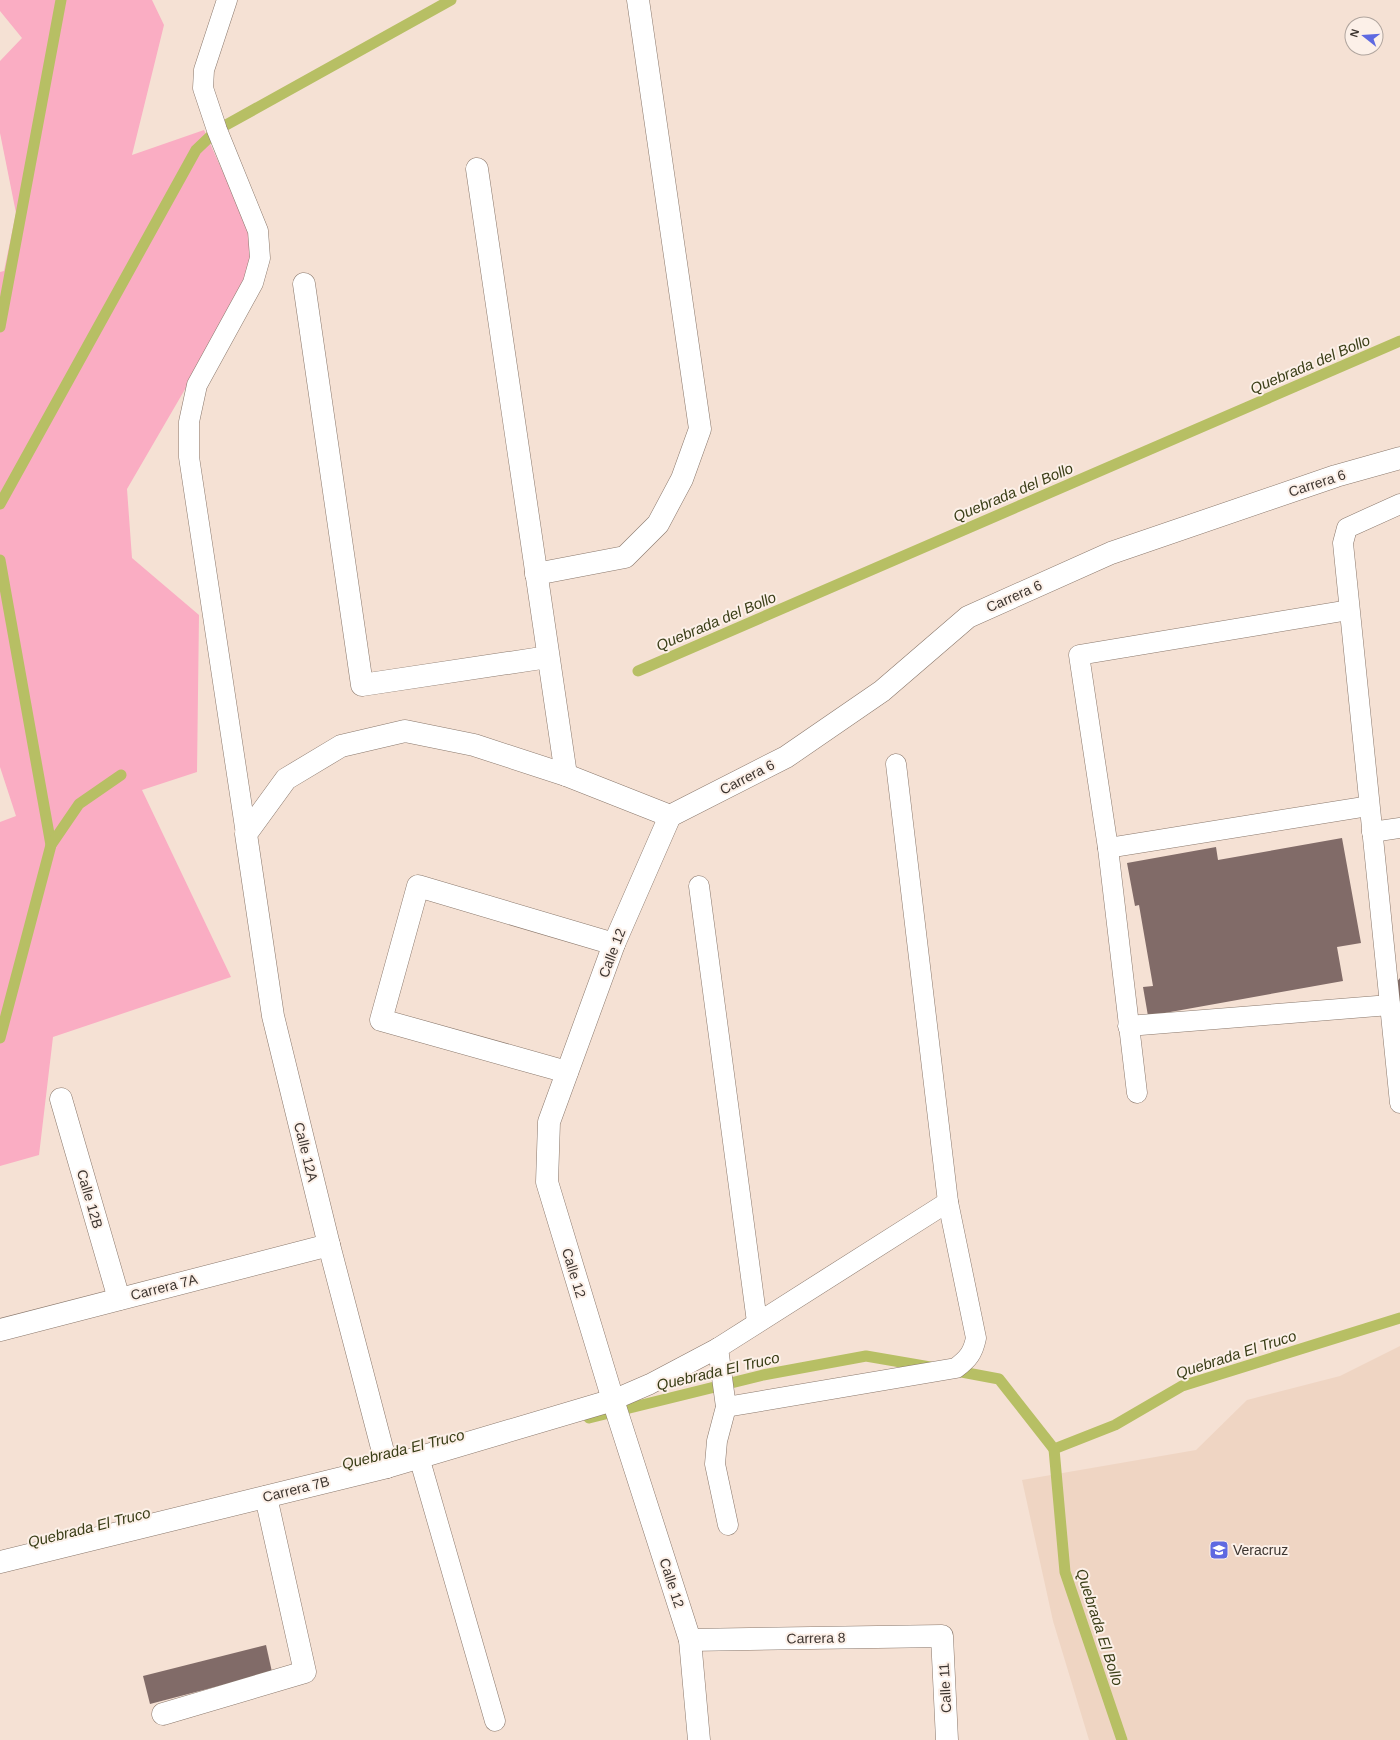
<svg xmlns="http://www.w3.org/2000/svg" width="1400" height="1740" font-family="Helvetica,sans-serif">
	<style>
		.built { fill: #efd5c3 }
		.green { fill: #faadc3 }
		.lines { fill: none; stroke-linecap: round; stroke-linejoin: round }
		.stream { stroke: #b7bf64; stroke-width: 11 }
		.building { fill: #816b68 }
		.service-casing { stroke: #8a786c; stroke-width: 21 }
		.minor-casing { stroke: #8a786c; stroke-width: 23 }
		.service { stroke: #fff; stroke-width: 20 }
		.minor { stroke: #fff; stroke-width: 22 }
		.labels { text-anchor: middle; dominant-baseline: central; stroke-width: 4; stroke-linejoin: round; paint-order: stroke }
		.street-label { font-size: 14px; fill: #3d3530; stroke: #fcf0e8 }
		.poi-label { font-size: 14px; fill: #3d3530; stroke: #fcf0e8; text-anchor: start }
		.water-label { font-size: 15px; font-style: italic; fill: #393d16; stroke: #fcf0e8 }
	</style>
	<rect width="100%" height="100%" fill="#f5e1d4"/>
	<path class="built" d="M1400,1346V1740H1089L1053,1621L1022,1480L1196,1450L1247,1400L1340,1376Z"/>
	<path class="green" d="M0,0H152L164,25L132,155L204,130L249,230L251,257L245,286L127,489L132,558L199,615L197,772L142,790L231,977L53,1037L39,1155L0,1166V822L16,816L0,767V272L4,271L16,213L0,133V61L22,38L0,11Z"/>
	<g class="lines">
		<g class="stream">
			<path d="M0,327L61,0"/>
			<path d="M0,504L196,150L217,130L451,0"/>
			<path d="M0,560L51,845"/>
			<path d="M638,671L1400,341"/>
			<path d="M0,1038L51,845L79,804L121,775"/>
			<path d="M951,1370L999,1379L1054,1449L1115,1425L1182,1386L1400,1318"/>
			<path d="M589,1418L763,1375L866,1356L930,1367"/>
			<path d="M1054,1449L1065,1572L1122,1740"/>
		</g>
	</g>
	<g class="building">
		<path d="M1342,838L1361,943L1337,947L1343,981L1148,1016L1143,987L1153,986L1139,905L1135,906L1127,863L1216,847L1218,860Z"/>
		<path d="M1400,978V1016L1395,984Z"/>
		<path d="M266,1645L272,1672L150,1704L143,1676Z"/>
	</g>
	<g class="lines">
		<defs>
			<g id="service">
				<path d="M227,0L204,70L203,88L217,130L258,231L260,258L253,283L197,385L189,422V457L246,834"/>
				<path d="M1400,504L1347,528L1343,543L1400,1103"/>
				<path d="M1372,832L1400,828"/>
				<path d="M1108,848L1369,806"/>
				<path d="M699,886L757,1322"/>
				<path d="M1128,1026L1390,1005"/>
				<path d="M1137,1093L1108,848L1079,655L1349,610"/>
				<path d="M718,1348L726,1407L717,1441L715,1464L728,1525"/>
				<path d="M613,1400L650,1384L718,1348L948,1202"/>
				<path d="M726,1407L956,1368C968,1359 973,1353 976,1338L948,1202L896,764"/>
				<path d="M419,1457L495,1721"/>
			</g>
			<g id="minor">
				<path d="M477,169L566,775"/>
				<path d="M304,284L362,685L548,657"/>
				<path d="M536,574L625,557L658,524L682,479L700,429L638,0"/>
				<path d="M670,816L614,944L549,1122L547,1182L613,1400L690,1640L699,1740"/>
				<path d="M670,816L786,757L882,691L968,617L1111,553L1336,476L1400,458"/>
				<path d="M567,1072L381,1020L418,886L614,944"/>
				<path d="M61,1099L119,1299"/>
				<path d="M0,1330L329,1245"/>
				<path d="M387,1467L329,1245L273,1016L246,834L286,779L341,746L405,731L474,745L566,775L670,816"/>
				<path d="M0,1562L387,1467L613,1400"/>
				<path d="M690,1640L942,1636L947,1740"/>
				<path d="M163,1714L305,1672L266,1497"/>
			</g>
		</defs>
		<use href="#service" class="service-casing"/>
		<use href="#minor" class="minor-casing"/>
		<use href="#service" class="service"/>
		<use href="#minor" class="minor"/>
	</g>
	<defs>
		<symbol id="school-square" viewBox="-11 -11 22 22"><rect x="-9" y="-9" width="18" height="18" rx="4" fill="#5e69e1" stroke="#fcf0e8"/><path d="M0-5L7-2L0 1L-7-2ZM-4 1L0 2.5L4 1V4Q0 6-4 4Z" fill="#fff"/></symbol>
	</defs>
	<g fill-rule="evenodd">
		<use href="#school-square" x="1208" y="1539" width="22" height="22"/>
	</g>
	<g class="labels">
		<g class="street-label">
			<text transform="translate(1317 483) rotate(-18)">Carrera 6</text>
			<text transform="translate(1014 596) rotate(-24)">Carrera 6</text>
			<text transform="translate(747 777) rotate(-27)">Carrera 6</text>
			<text transform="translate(612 953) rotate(-69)">Calle 12</text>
			<text transform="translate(306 1152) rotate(76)">Calle 12A</text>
			<text transform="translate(90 1199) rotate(74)">Calle 12B</text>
			<text transform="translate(574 1273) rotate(73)">Calle 12</text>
			<text transform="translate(164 1287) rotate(-14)">Carrera 7A</text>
			<text transform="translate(296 1489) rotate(-14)">Carrera 7B</text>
			<text transform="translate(672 1583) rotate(72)">Calle 12</text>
			<text transform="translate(816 1638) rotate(-1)">Carrera 8</text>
			<text transform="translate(945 1688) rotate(-93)">Calle 11</text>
		</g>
		<g class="poi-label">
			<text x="1233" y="1550">Veracruz</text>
		</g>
		<g class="water-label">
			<text transform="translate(1310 364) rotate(-23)">Quebrada del Bollo</text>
			<text transform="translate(1013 492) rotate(-23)">Quebrada del Bollo</text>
			<text transform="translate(716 621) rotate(-23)">Quebrada del Bollo</text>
			<text transform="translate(1236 1354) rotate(-18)">Quebrada El Truco</text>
			<text transform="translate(718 1371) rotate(-13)">Quebrada El Truco</text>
			<text transform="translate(403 1449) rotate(-14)">Quebrada El Truco</text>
			<text transform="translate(89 1527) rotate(-14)">Quebrada El Truco</text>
			<text transform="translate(1100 1627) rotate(72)">Quebrada El Bollo</text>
		</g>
	</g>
	<g transform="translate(1364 36) rotate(287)"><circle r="19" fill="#fcf0e8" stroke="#b0a59e"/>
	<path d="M0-3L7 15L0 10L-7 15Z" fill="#5e69e1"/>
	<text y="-6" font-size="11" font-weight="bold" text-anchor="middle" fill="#3d3530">N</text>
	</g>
</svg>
